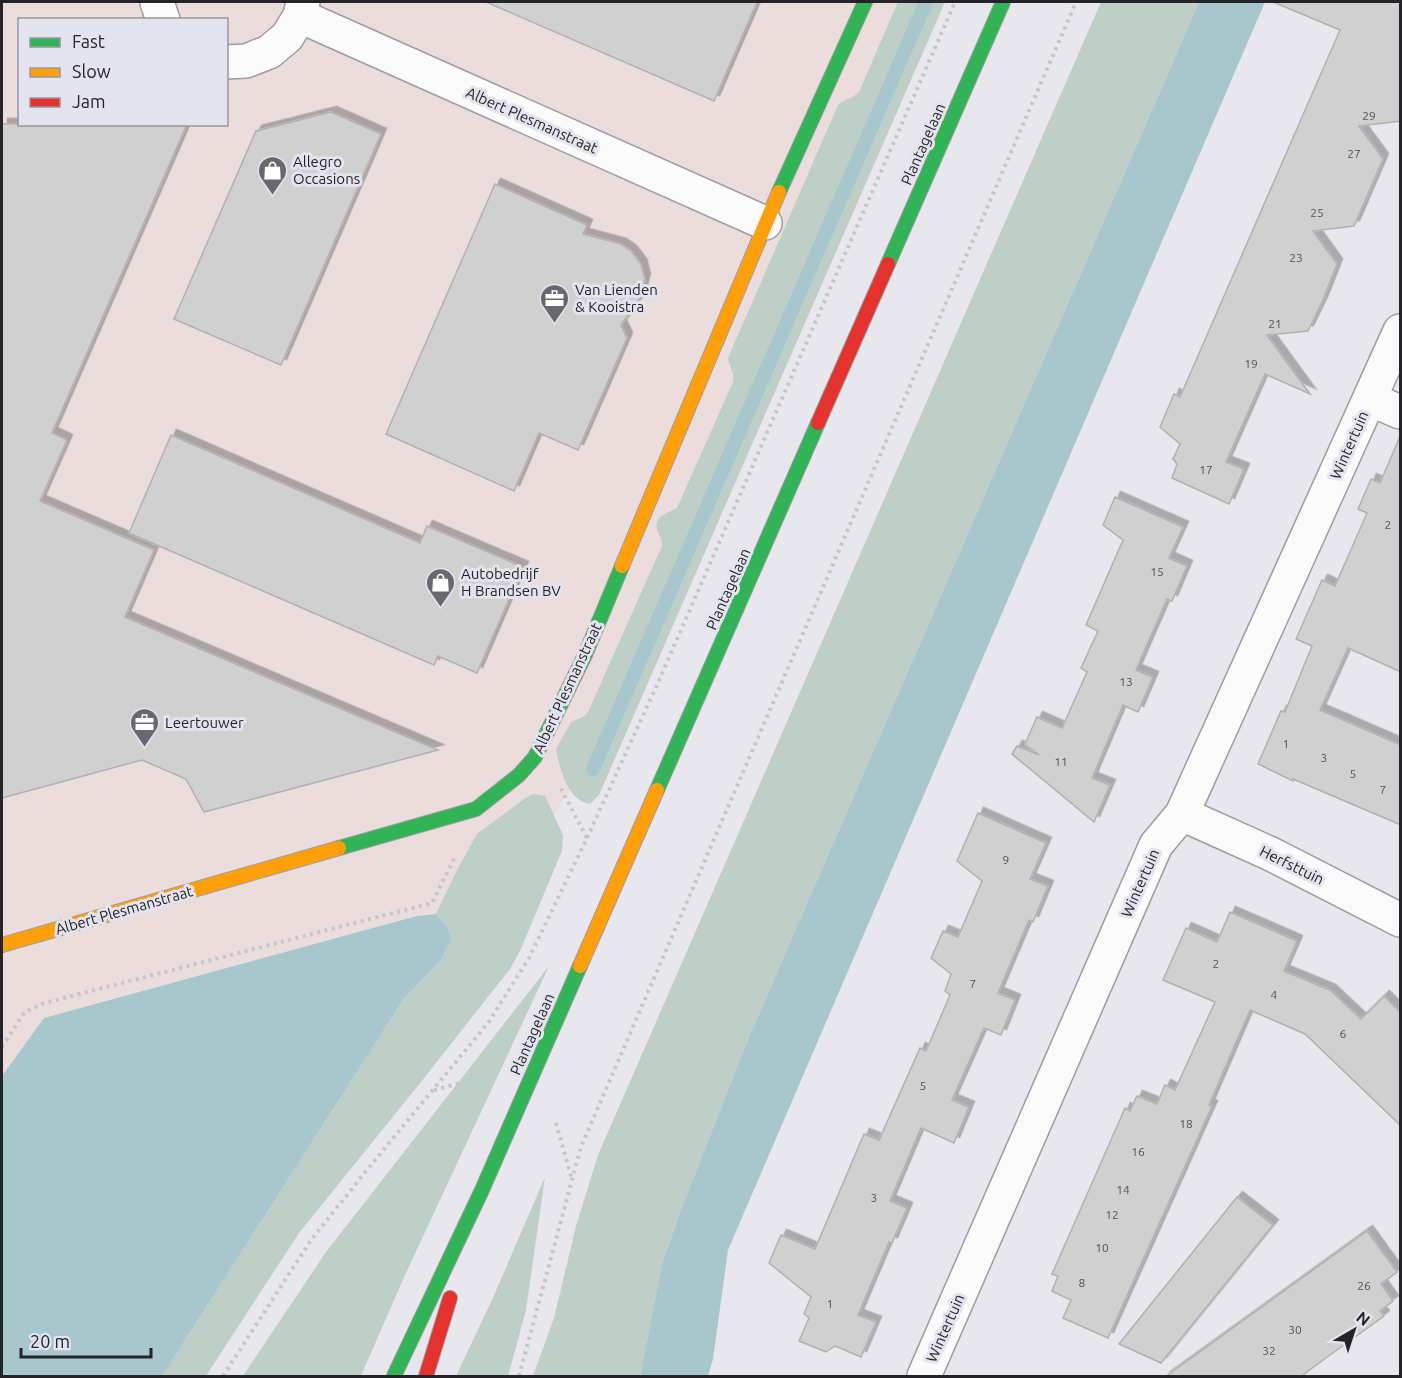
<svg xmlns="http://www.w3.org/2000/svg" width="1402" height="1378" font-family="Ubuntu,sans-serif">
	<style>
		.industrial { fill: #ebdddc; fill-rule: evenodd }
		.green { fill: #becfc8 }
		.water { fill: #a7c7cd }
		.lines { fill: none; stroke-linecap: round; stroke-linejoin: round }
		.stream { stroke: #a7c7cd; stroke-width: 14 }
		.building { fill: #d1d0d1; stroke: #b2b0b1; stroke-width: 1.5; filter: url(#shadow) }
		.street-casing { stroke: #9d9da1; stroke-width: 36 }
		.fast-casing { stroke: #9d9da1; stroke-width: 16 }
		.slow-casing { stroke: #9d9da1; stroke-width: 16 }
		.jam-casing { stroke: #9d9da1; stroke-width: 16 }
		.path { stroke: #c6c6c8; stroke-width: 4; stroke-dasharray: 3 4.5; stroke-linecap: butt }
		.street { stroke: #fbfbfc; stroke-width: 33 }
		.fast { stroke: #30b455; stroke-width: 14 }
		.slow { stroke: #ff9f0a; stroke-width: 14 }
		.jam { stroke: #e5322d; stroke-width: 14 }
		.labels { text-anchor: middle; dominant-baseline: central; stroke-width: 6; stroke-linejoin: round; paint-order: stroke }
		.number-label { font-size: 12px; fill: #505053 }
		.street-label { font-size: 15px; fill: #242428; stroke: #e4e4f0 }
		.poi-label { font-size: 15px; fill: #242428; stroke: #e4e4f0; text-anchor: start }
	</style>
	<defs>
		<filter id="shadow"><feDropShadow dx="5.5" dy="-5.5" stdDeviation="0" flood-color="#0004"/></filter>
	</defs>
	<rect width="100%" height="100%" fill="#e7e7ed"/>
	<path class="industrial" d="M2,2H916L581,772L548,825L424,943L2,1089ZM20,20H226V124H20Z"/>
	<g class="green">
		<path d="M898,2H945L599,795L590,804C567,800 560,769 556,749L571,722L583,717L588,712L662,546C662,539 660,538 658,532C652,518 666,513 677,508L733,382C735,373 729,366 728,358L838,105C845,99 853,98 859,92Z"/>
		<path d="M1101,2H1199L749,1037L680,1212L662,1264L640,1376H533L554,1318L576,1226L598,1155Z"/>
		<path d="M533,794L545,796L563,835L562,851L520,951L510,969L421,1082L299,1233L206,1376H162L403,1000L440,961L447,927L436,914L457,870L477,834L524,799Z"/>
		<path d="M549,966L405,1275L361,1376H243L326,1252Z"/>
		<path d="M545,1177L526,1310L508,1376H456L492,1300Z"/>
	</g>
	<g class="water">
		<path d="M1199,2H1265L728,1250L713,1359L708,1376H640L662,1264L680,1212L749,1037Z"/>
		<path d="M436,914L447,927L451,940L440,961L403,1000L162,1376H2V1076L44,1018L417,916Z"/>
	</g>
	<g class="lines">
		<path class="stream" d="M593,769L926,2"/>
	</g>
	<g class="building">
		<path d="M486,2H757L714,101Z"/>
		<path d="M1273,2H1401V121L1359,126L1383,159L1354,226L1313,231L1337,264L1323,300L1308,331L1267,335L1310,394L1265,374L1226,462L1244,469L1229,504L1172,478L1177,464L1173,459L1180,444L1160,427L1174,394L1180,397L1340,30Z"/>
		<path d="M331,112L381,134L281,365L174,319L256,131Z"/>
		<path d="M2,124H187L52,433L67,440L40,501L154,550L125,617L438,750L204,812L186,779L142,760L2,798Z"/>
		<path d="M495,184L587,225L583,234L621,244L631,251L641,264L645,279L640,298L621,325L627,338L578,450L539,433L514,491L386,434Z"/>
		<path d="M1401,434V672L1348,648L1320,710L1401,745V825L1293,779V781L1258,764L1281,711L1285,712L1312,646L1296,639L1322,580L1335,586L1367,513L1358,509L1371,479L1380,483Z"/>
		<path d="M171,435L420,543L427,526L523,567L477,673L438,656L434,665L129,533Z"/>
		<path d="M1115,497L1183,527L1169,558L1187,566L1172,601L1167,599L1136,670L1153,677L1138,712L1123,705L1092,778L1110,785L1094,822L1012,754L1017,746L1039,755L1025,744L1037,717L1062,728L1087,672L1081,668L1098,631L1086,625L1123,540L1103,525Z"/>
		<path d="M978,813L1046,843L1030,879L1048,886L1033,922L1029,920L998,993L1015,1000L1001,1035L984,1028L952,1100L969,1107L954,1143L921,1128L890,1201L907,1208L892,1243L889,1242L858,1315L876,1322L861,1357L835,1346L826,1352L799,1341L809,1318L804,1314L811,1297L769,1263L781,1235L815,1249L864,1134L879,1140L920,1048L926,1051L950,995L945,991L951,974L931,958L943,931L958,937L982,881L957,861Z"/>
		<path d="M1230,912L1297,941L1284,971L1330,990L1361,1019L1384,996L1401,1013V1126L1305,1034L1250,1010L1209,1105L1212,1106L1108,1338L1063,1318L1071,1300L1052,1291L1058,1276L1052,1274L1125,1108L1130,1111L1137,1096L1157,1104L1165,1085L1175,1090L1215,1002L1163,980L1186,928L1217,942Z"/>
		<path d="M1237,1197L1273,1225L1161,1363L1119,1344Z"/>
		<path d="M1367,1231L1397,1272L1381,1284L1393,1301L1380,1311L1384,1316L1326,1358L1300,1377H1165Z"/>
	</g>
	<g class="lines">
		<defs>
			<g id="street">
				<path d="M157,2L163,20"/>
				<path d="M300,16L765,223"/>
				<path d="M226,62L246,61L269,52L287,37L300,16L303,2"/>
				<path d="M1370,399L1400,412"/>
				<path d="M1182,814L1271,854L1400,920"/>
				<path d="M924,1376L1156,845L1182,814L1400,331"/>
			</g>
			<g id="fast">
				<path d="M779,192L865,2"/>
				<path d="M888,264L1003,2"/>
				<path d="M657,790L818,423"/>
				<path d="M339,848L476,809L519,775L535,757L585,655L622,566"/>
				<path d="M394,1376L482,1190L580,966"/>
			</g>
			<g id="slow">
				<path d="M622,566L779,192"/>
				<path d="M2,945L339,848"/>
				<path d="M580,966L657,790"/>
			</g>
			<g id="jam">
				<path d="M818,423L888,264"/>
				<path d="M426,1376L450,1298"/>
			</g>
		</defs>
		<use href="#street" class="street-casing"/>
		<use href="#fast" class="fast-casing"/>
		<use href="#slow" class="slow-casing"/>
		<use href="#jam" class="jam-casing"/>
		<g class="path">
			<path d="M587,838L657,685L955,2"/>
			<path d="M2,1047L24,1013L41,1004L432,903L455,857"/>
			<path d="M434,1090L490,1075"/>
			<path d="M556,1123L572,1180"/>
			<path d="M223,1376L311,1240L371,1165L488,1023L529,958L587,838L560,787"/>
			<path d="M519,1376L581,1147L1076,2"/>
		</g>
		<use href="#street" class="street"/>
		<use href="#fast" class="fast"/>
		<use href="#slow" class="slow"/>
		<use href="#jam" class="jam"/>
	</g>
	<defs>
		<symbol id="shop-pin" viewBox="-11 -11 22 30"><path d="M0 17L-7.5 6A9.5 9.5 0 1 1 7.5 6Z" fill="#68686d" stroke="#e4e4f0"/><path d="M-5-2.5h2.3a2.7 3.5 0 0 1 5.4 0H5L5.5 6h-11ZM-1.5-2.5h3a1.5 2.3 0 0 0-3 0Z" fill="#fff"/></symbol>
		<symbol id="office-pin" viewBox="-11 -11 22 30"><path d="M0 17L-7.5 6A9.5 9.5 0 1 1 7.5 6Z" fill="#68686d" stroke="#e4e4f0"/><path d="M-6-3h4V-5.5h4V-3h4V5H-6ZM-1-4.5V-3h2v-1.5ZM-6 0V1H6V0Z" fill="#fff"/></symbol>
	</defs>
	<g fill-rule="evenodd">
		<use href="#shop-pin" x="256" y="154" width="33" height="45"/>
		<use href="#office-pin" x="538" y="282" width="33" height="45"/>
		<use href="#shop-pin" x="424" y="566" width="33" height="45"/>
		<use href="#office-pin" x="128" y="706" width="33" height="45"/>
	</g>
	<g class="labels">
		<g class="number-label">
			<text x="1369" y="115">29</text>
			<text x="1354" y="153">27</text>
			<text x="1317" y="212">25</text>
			<text x="1296" y="257">23</text>
			<text x="1275" y="323">21</text>
			<text x="1251" y="363">19</text>
			<text x="1206" y="469">17</text>
			<text x="1388" y="524">2</text>
			<text x="1157" y="571">15</text>
			<text x="1126" y="681">13</text>
			<text x="1286" y="743">1</text>
			<text x="1324" y="757">3</text>
			<text x="1061" y="761">11</text>
			<text x="1353" y="773">5</text>
			<text x="1383" y="789">7</text>
			<text x="1006" y="859">9</text>
			<text x="1216" y="963">2</text>
			<text x="973" y="983">7</text>
			<text x="1274" y="994">4</text>
			<text x="1343" y="1033">6</text>
			<text x="923" y="1085">5</text>
			<text x="1186" y="1123">18</text>
			<text x="1138" y="1151">16</text>
			<text x="1123" y="1189">14</text>
			<text x="874" y="1197">3</text>
			<text x="1112" y="1214">12</text>
			<text x="1102" y="1247">10</text>
			<text x="1082" y="1282">8</text>
			<text x="1364" y="1285">26</text>
			<text x="830" y="1303">1</text>
			<text x="1295" y="1329">30</text>
			<text x="1269" y="1350">32</text>
		</g>
		<g class="street-label">
			<text transform="translate(532 120) rotate(24)">Albert Plesmanstraat</text>
			<text transform="translate(923 144) rotate(-66)">Plantagelaan</text>
			<text transform="translate(1349 445) rotate(-66)">Wintertuin</text>
			<text transform="translate(728 589) rotate(-66)">Plantagelaan</text>
			<text transform="translate(567 688) rotate(-65)">Albert Plesmanstraat</text>
			<text transform="translate(1292 865) rotate(26)">Herfsttuin</text>
			<text transform="translate(1140 883) rotate(-66)">Wintertuin</text>
			<text transform="translate(124 910) rotate(-16)">Albert Plesmanstraat</text>
			<text transform="translate(532 1034) rotate(-66)">Plantagelaan</text>
			<text transform="translate(945 1328) rotate(-66)">Wintertuin</text>
		</g>
		<g class="poi-label">
			<text x="293" y="161">Allegro<tspan x="293" dy="17">Occasions</tspan></text>
			<text x="575" y="289">Van Lienden<tspan x="575" dy="17">&amp; Kooistra</tspan></text>
			<text x="461" y="573">Autobedrijf<tspan x="461" dy="17">H Brandsen BV</tspan></text>
			<text x="165" y="722">Leertouwer</text>
		</g>
	</g>
	<rect width="1402" height="1378" fill="none" stroke="#242428" stroke-width="6"/>
	<rect x="18" y="18" width="210" height="108" fill="#e4e4f0" stroke="#9797a0" stroke-width="1.5"/>
	<rect x="30" y="38" width="30" height="9" fill="#30b455" stroke="#9797a0" stroke-width="1.5"/>
	<text x="72" y="48" font-size="18" fill="#242428">Fast</text>
	<rect x="30" y="68" width="30" height="9" fill="#ff9f0a" stroke="#9797a0" stroke-width="1.5"/>
	<text x="72" y="78" font-size="18" fill="#242428">Slow</text>
	<rect x="30" y="98" width="30" height="9" fill="#e5322d" stroke="#9797a0" stroke-width="1.5"/>
	<text x="72" y="108" font-size="18" fill="#242428">Jam</text>
	<g transform="translate(1354 1330) rotate(39)" stroke="#e4e4f0" stroke-width="4.5" paint-order="stroke">
	<path d="M0-4.5L10 22L0 15L-10 22Z" fill="#242428"/>
	<text y="-9" font-size="16" font-weight="bold" text-anchor="middle" fill="#242428">N</text>
	</g>
	<path d="M21 1348v9h130v-9" fill="none" stroke="#242428" stroke-width="3"/>
	<text x="30" y="1348" font-size="18" fill="#242428" stroke="#e4e4f0" stroke-width="4.5" paint-order="stroke">20 m</text>
</svg>
